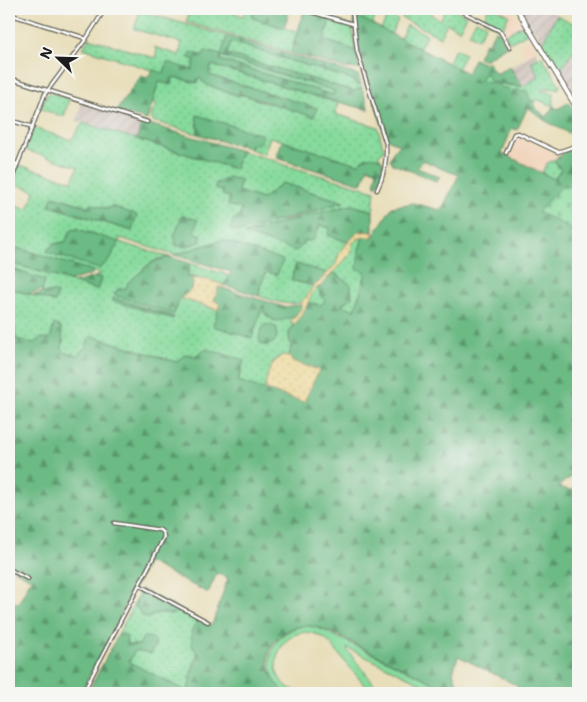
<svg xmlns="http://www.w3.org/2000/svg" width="587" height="702" font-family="'Shantell Sans',sans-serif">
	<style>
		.built { fill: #f1d5bd }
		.industrial { fill: url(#industrial-furrows) }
		.grass { fill: url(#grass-dots); stroke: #517b5c; fill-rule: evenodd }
		.forest { fill: url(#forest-firs); stroke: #446b50; fill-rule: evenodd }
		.sand { fill: url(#sand-dots); stroke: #857b5d }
		.cemetery { fill: url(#cemetery-stones); stroke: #517b5c }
		.garden { fill: #86da9c; stroke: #517b5c }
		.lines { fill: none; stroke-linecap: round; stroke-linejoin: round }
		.minor-casing { stroke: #636053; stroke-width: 5 }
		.secondary-casing { stroke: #636053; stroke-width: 6 }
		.minor { stroke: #fff; stroke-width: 2.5 }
		.secondary { stroke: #fff; stroke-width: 4 }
	</style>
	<defs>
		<pattern id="industrial-furrows" width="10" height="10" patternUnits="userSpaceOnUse" patternTransform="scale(1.25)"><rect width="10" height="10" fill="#cec1ba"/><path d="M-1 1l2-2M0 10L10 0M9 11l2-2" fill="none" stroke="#b0a59f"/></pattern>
		<pattern id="grass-dots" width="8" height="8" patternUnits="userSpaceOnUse" patternTransform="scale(1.25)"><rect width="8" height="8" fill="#86da9c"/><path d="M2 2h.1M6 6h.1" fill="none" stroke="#73ba86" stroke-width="1.8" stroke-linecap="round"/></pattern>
		<pattern id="forest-firs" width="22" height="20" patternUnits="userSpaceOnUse" patternTransform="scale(1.25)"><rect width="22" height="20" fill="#6cba84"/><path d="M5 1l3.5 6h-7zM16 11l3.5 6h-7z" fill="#58966b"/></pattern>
		<pattern id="sand-dots" width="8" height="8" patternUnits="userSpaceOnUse" patternTransform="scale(1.25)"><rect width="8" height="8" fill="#eeda9e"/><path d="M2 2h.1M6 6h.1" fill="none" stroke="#ccba88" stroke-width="1.8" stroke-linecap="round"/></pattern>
		<pattern id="cemetery-stones" width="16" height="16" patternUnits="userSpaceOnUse" patternTransform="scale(1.25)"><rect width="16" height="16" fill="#86da9c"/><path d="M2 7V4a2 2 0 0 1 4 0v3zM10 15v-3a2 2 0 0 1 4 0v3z" fill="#73ba86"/></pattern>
	</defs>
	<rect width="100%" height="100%" fill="#f6f6f2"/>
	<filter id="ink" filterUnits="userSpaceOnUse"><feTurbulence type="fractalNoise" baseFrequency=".02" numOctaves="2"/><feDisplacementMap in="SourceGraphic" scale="10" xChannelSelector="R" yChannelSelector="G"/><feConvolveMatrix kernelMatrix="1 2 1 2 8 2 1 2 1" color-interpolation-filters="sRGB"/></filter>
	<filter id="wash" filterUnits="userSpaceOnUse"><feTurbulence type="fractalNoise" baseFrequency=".0096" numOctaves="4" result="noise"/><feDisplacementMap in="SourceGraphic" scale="20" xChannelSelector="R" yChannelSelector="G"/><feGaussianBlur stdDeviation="1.12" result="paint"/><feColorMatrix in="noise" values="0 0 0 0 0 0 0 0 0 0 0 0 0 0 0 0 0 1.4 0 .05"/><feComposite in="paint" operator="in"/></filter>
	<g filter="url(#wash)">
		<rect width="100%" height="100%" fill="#e8deba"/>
		<g class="built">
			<path d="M497,9H512L522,25L505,35L502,30L509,15Z"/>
			<path d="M529,39H531L537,50L526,56L519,44Z"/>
			<path d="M520,135L555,153V154H557L560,156L564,154L578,182L564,184L509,156L517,136Z"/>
		</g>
		<g class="industrial">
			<path d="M521,9H557L555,14L557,15L542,43Z"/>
			<path d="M578,43V103L560,72Z"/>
			<path d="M535,51L539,57L532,62L540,76L522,86L511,67L535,52Z"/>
			<path d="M82,103L106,111L120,114L137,122L138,121L142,122L137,139L76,121Z"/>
		</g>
		<g class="grass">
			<path d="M185,9H222L244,16L246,9H257L253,13L252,18L297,32L291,53L186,22L190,11Z"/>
			<path d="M367,9H376L379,10L372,24L362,19Z"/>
			<path d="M406,9L421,10L434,9L431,15L440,20L446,9H453L467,16L459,30L447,23L440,37L402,18Z"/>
			<path d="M488,9H497L509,15L502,30L483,20Z"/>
			<path d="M140,11L227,36L221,56L335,91L333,95L220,60L205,51L204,56L195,60L192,70L164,74L83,48L89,38L155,58L157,50L154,47L179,55L182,43L134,29Z"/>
			<path d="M388,15L398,20L391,34L381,29Z"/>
			<path d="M557,15L578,26V43L562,69L557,63L553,62L542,43Z"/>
			<path d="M330,19L352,25L355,50L324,40Z"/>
			<path d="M476,20L486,25L478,39L469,34Z"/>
			<path d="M407,25L427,35L419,49L400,39Z"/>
			<path d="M522,25L526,31V34L511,42H509L505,35Z"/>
			<path d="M231,42L354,80L355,83L358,85L361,84L362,88L354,91L227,54Z"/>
			<path d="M455,49L465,54L457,69L448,64Z"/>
			<path d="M542,56L560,86L558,89L543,88L541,91L554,93L553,106L536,99L535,102L532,101L531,103L527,91L511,93L500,87L484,82L477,79L484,74H487L490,80C497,83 513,87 522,86C527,85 534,79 539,76L531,62Z"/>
			<path d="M212,65L338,103L335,114L378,127L384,151L379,154V157L383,161L382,172L270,137L264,154L250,149L251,145L258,144L196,118L199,127L197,134L153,121L151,118L156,103L152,101L159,82L174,77L196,83L198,77L207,85L236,95H245L265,103L316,108L209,75Z"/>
			<path d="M51,93L69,99L64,117L41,109L46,95Z"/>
			<path d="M83,123L235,169L241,151L276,161L281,164L375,191L373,211L351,205L310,215L245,234L303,240L317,233L320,225L330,228L328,235L348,242L340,251L336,264L327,273L296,264L291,280L313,286C310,292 307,300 301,302C291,307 269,300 259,296L260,287L266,272L222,240L174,255L120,238L119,242L169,257L158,259L145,267L141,272L136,276L126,288L119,289L174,314L180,298L218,310L214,326L252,338L263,304L264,306V312L268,317L275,321L297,316L290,323L294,325L289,333L291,348L289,356L282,355L273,362L265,386L266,390L238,381L244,361L196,356L186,354L176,362L92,336L88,340L86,347L77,355L66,353L62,349L63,341L61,327L54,325L50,339L42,338L34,343L16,339L12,325L9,324V288L55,302V292L42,293L45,280L9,268V203L28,210L35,191L12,183L19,165L72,181L78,167L25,150L34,128L71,140ZM241,180L238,191L262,199L264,198L283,183L343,202L283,221L240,215L242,209L230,197L223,195V191L216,183ZM53,196L90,207L91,204L110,209L111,206L132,231L49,206ZM78,229L100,236L118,245L114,250L111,259L47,250L54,244L65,242L72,230ZM18,248L101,274L95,277L101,278L97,290L12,263ZM113,298L173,316V319L113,301Z"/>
			<path d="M554,160L561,170L554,179L542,173L546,164Z"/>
			<path d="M363,237L359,251L366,272L355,310L341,305L348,300L341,277L333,272L351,253C351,251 350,249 351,247C351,241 358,239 363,237Z"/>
			<path d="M189,263L230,276L224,285L209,280L187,276L189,269Z"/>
			<path d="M321,286L319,289L325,301L321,305L308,303C310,295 313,290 321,286Z"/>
			<path d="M136,600V608L139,610L148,618L158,613L173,614L183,611L199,619L193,628V648L197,651V656L192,671L188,692L129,662L134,652L137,651L139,645H128L124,635H118Z"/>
		</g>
		<g class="forest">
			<path d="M257,9H290L284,28L252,18L253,13Z"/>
			<path d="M304,11L330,19L324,40L355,50L360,69L344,68L291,53Z"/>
			<path d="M353,14L467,73L474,59L484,64L488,62L496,74L510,66L522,86C511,85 500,84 490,81L487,74H484L480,80L484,82L501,85L500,87L508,89L511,93L515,90L527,91L531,102L532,100L535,102L534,107L547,117L553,106L558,109L569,102L578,117V126L568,133L544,120L528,107L517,130L512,128L502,153L554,179L561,170L554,160L563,154L562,153L563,152L578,146V182L573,188L538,212L578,232V475C570,476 564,482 558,487L570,490H578V693H520L516,685L458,656L453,673L457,682L456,689L464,693H453L333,633C325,630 317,626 307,626C277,626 256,657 276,682C279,686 282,691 286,693H86L88,692L118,635H125L127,637L126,642L128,645H139L143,637C150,637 154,637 156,643L151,654L138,651L134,652L129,662L188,692L192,671L197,656V651L193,648L192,643L191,631L199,619L212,625L228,578L217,573L208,593L148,562L81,693H9V599L18,604L31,579L9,567V324L12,325L15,329V335L16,339L34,343L42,338L50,339L54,324L61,327L63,341L62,349L66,353L77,355L86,347L88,340L92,336L176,362L186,354L196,356L206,349L244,360L238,381L304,402L292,361L289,356L291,348L289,333L308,303L321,305L325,301C321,297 319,295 319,288L333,272L349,283L351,285L352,298L348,300L341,305L355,310L366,272L357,269L359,251L363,237H373L392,207L413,203L440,210L444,205L459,175L440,168L423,160L417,168L440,177L436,181L393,164L390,159L393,152L399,145L386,138L359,52Z"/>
			<path d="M495,30L499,32L507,46L486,59L483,60L478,57L485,43L488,44Z"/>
			<path d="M227,36L358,75L361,84L356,85L354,80L231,42L227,54L353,91L362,88L369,110L308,94L212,65L209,75L317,108L314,117L245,95H236L207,85L199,77L197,83L174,77L171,85L159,82L147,120L116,111L141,76L147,78L153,70L164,73L167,62L192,70L195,60L189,58L191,52L204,56L205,51L221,55ZM221,56L335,91L333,95L220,60Z"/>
			<path d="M197,115L263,135L260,143L251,145L250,149L240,145H235L197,134C200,125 195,122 197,115Z"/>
			<path d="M142,122L241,151L235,169L137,139Z"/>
			<path d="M282,141L358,164C365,155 375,154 383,161L382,172L378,185H374L377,170L368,167L362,184L276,158Z"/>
			<path d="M228,177L241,180L238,191L262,199L264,198L282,183L344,202L239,232L230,230L234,219L240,215L242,209L228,205L230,197L222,195L223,191L215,189V186L216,183L220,182Z"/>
			<path d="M53,196L89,207L90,204L109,209L111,206L137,215L132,231L49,205Z"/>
			<path d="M352,205L373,211V232L359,231L348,242L328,235L330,228L320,225L314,239L309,241H303V245L296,251L244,234L310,215Z"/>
			<path d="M182,215L198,220L194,232L202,235L200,242L184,247L175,245L176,241L174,237Z"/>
			<path d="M78,229L119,242L118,245L114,250L111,259L99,269L47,252C50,244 58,243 65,242L71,230Z"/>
			<path d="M222,240L283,260L277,275L266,272L260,287L259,296L224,285L230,276L231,272L174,255Z"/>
			<path d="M17,248L93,271L92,274L70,281L12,263Z"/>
			<path d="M169,257L189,263V269L187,276L192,278L194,281L193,286L188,293L180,298L174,314L114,295L117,290L126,288L128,282L141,272L153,262Z"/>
			<path d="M296,264L327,273L318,283L313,286L291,280Z"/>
			<path d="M9,268L45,280L42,290L28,294L9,288Z"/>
			<path d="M95,277L101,278L97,290L74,283Z"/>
			<path d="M219,287L284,307L301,305L302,307L297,316L279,321L271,319L264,312V306L263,305L252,338L213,326L220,304L214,300Z"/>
			<path d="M55,292L57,293L55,302L33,295L42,293Z"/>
			<path d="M113,298L174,317L173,319L113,301Z"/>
			<path d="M266,324L276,327C278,333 277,337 274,342C269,345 265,347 260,343C258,336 261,328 266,324Z"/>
			<path d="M141,589L183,611L173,614L158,613L148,618L144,617L140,614L139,610L136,608V600Z"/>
		</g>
		<g class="sand">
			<path d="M359,231L373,232V237C360,237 351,238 351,253L321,286C312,290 312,295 308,303C305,311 299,319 294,325L290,323L302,307L301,305V302L308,295L313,286L318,283L336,264L340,251Z"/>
			<path d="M192,278L209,280L224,285L222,288L219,287L214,300L220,304L218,310L180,298C188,293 196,288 192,278Z"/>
			<path d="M282,355L289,356L292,361L319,370L304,402L266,390C265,384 266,382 267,377C270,366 274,362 282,355Z"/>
		</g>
		<path class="cemetery" d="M578,182V232L538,212L564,184L573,188Z"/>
		<path class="garden" d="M307,626L315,627L323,630L454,693H441L347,648L348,651L379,690L383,693H371L327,640C281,607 248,692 311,693H286C257,670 270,628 307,626Z"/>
	</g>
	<g filter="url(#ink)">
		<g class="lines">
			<defs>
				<g id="minor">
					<path d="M301,9L353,24"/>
					<path d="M352,9L357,51L386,144C387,159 384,176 377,190"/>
					<path d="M457,9L500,31L510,48"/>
					<path d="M9,14L82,37L86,39"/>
					<path d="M9,78L147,122"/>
					<path d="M9,120L33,127"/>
					<path d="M506,153L514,134L518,133L558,152L578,145"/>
					<path d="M9,162L17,164"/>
					<path d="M9,186L45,94L86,39L105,9"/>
					<path d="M9,569L28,579"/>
					<path d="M139,585L208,622"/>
					<path d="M83,693L164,537L163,533L160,530L114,523"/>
				</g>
				<path id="secondary" d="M517,9L578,110"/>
			</defs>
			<use href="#minor" class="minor-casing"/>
			<use href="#secondary" class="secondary-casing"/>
			<use href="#minor" class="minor"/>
			<use href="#secondary" class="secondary"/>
		</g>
	</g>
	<rect width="587" height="702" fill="none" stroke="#f6f6f2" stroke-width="30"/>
	<g transform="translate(58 58) rotate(293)" stroke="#f6f6f2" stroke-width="4" paint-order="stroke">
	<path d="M0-4L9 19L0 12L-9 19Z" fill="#1c1c1c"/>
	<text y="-8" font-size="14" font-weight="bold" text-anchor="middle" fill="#1c1c1c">N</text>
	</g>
</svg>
